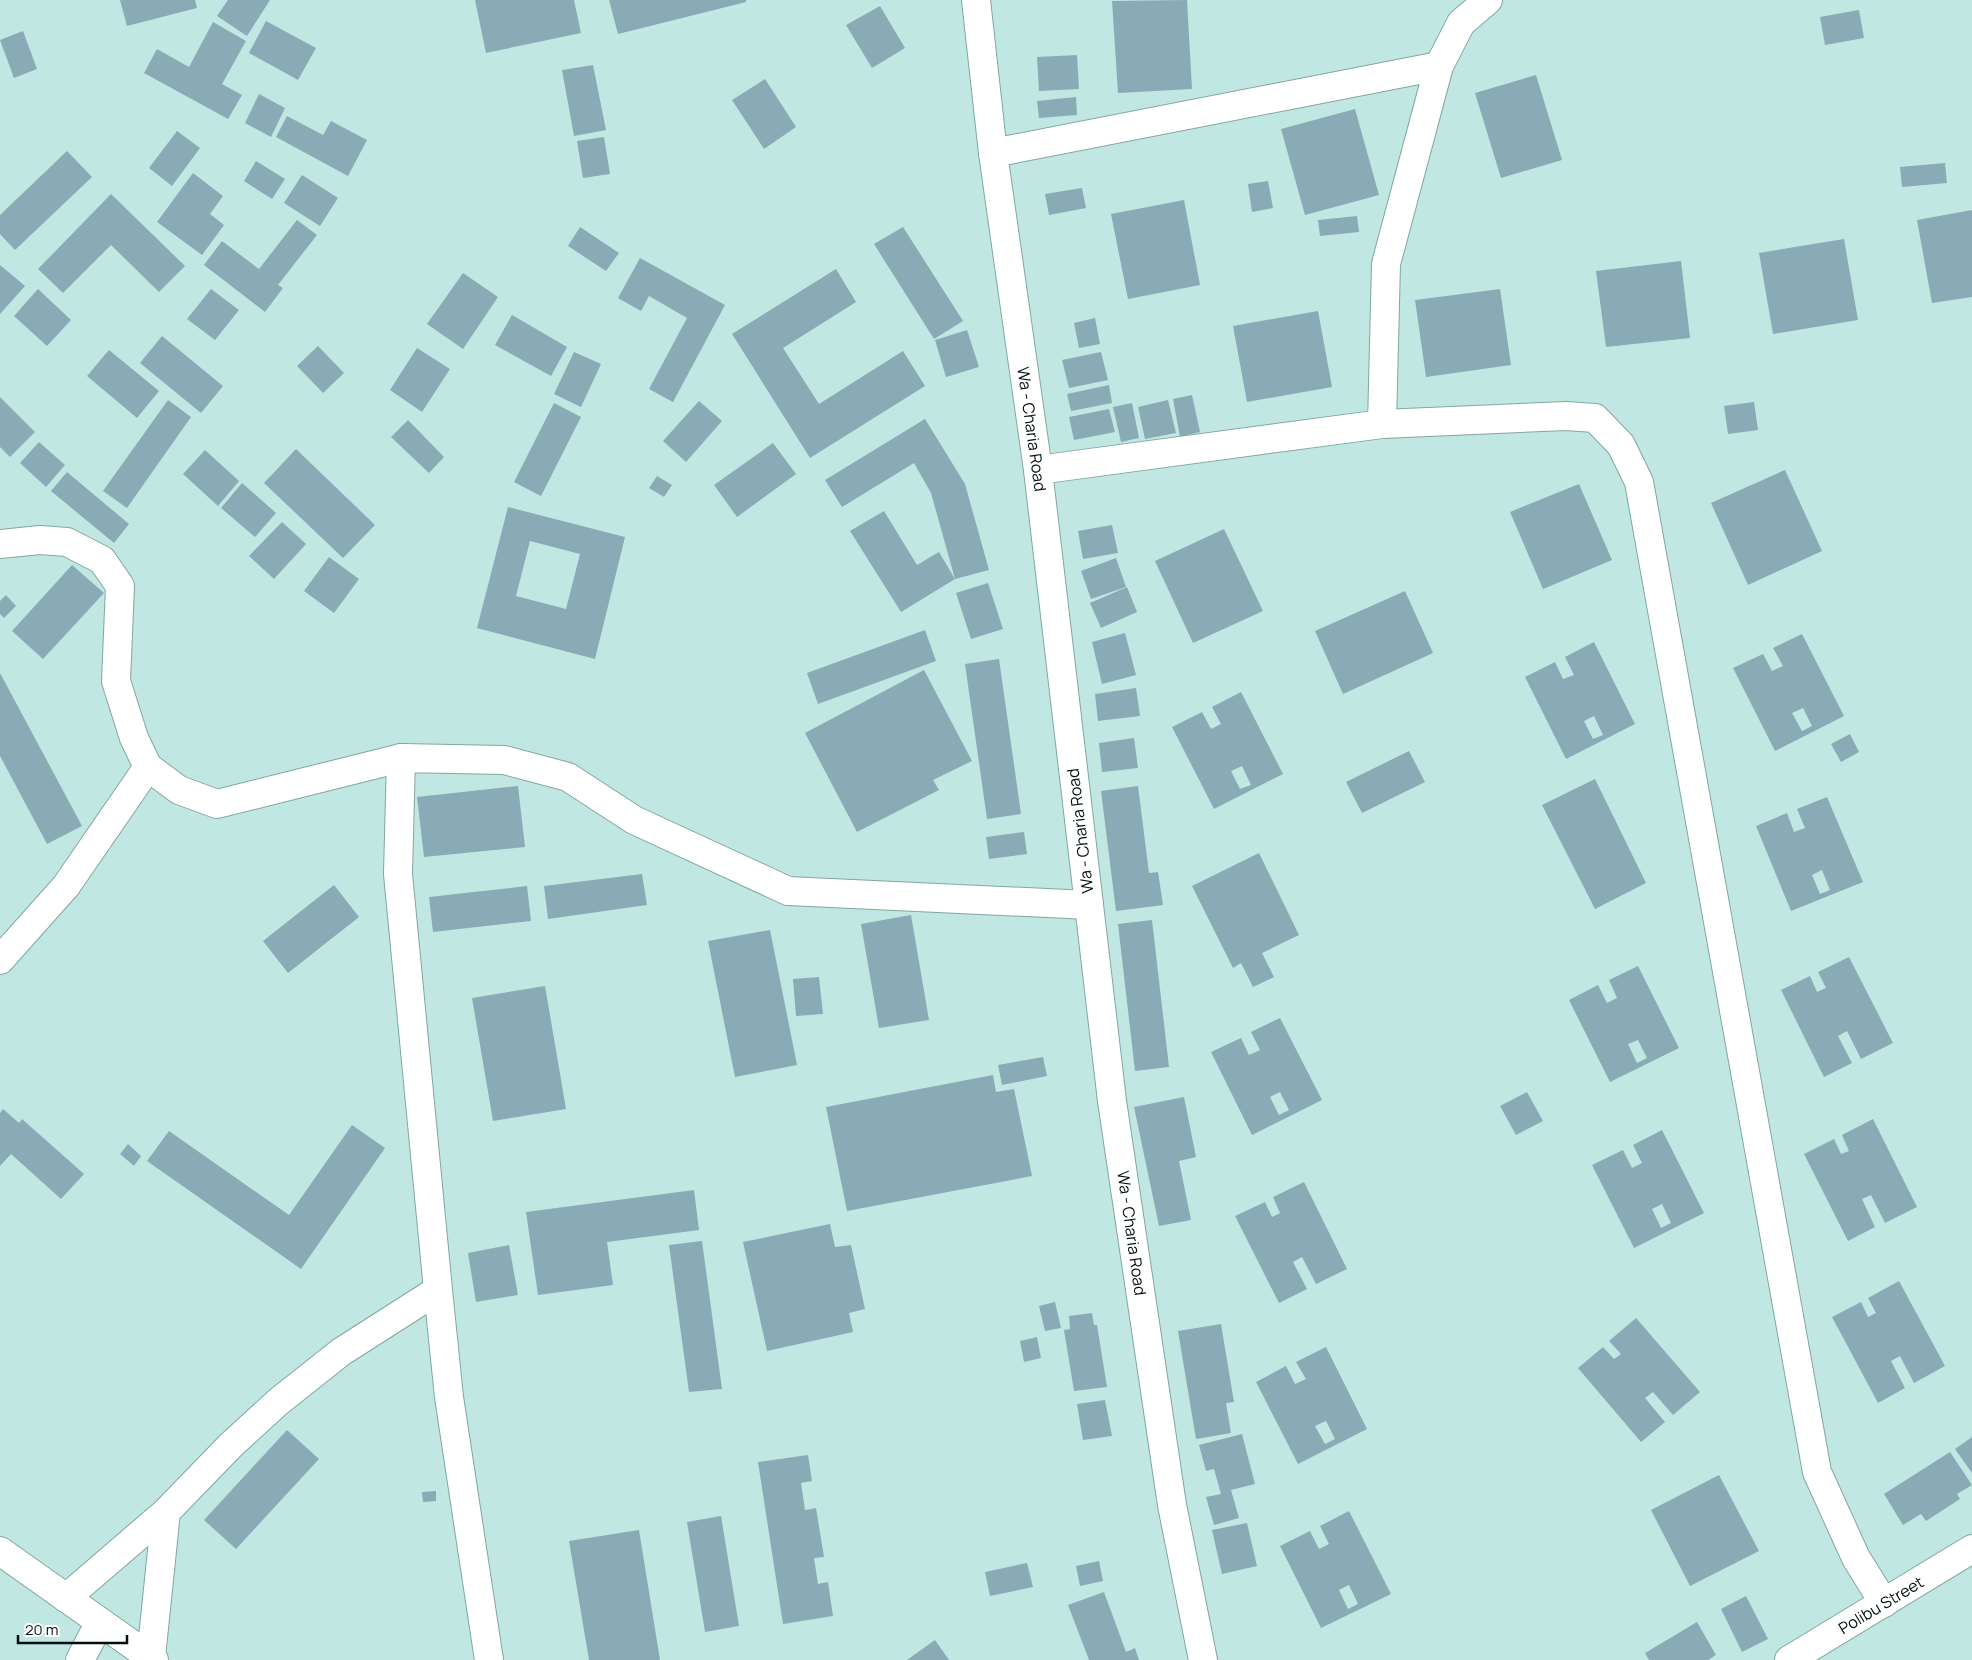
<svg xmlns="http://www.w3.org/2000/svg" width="1972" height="1660" font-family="Manrope,sans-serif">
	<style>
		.building { fill: #89abb5; fill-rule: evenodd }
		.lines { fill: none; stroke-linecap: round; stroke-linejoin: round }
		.minor-casing { stroke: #82a6a3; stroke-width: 30 }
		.minor { stroke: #fff; stroke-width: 28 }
		.labels { text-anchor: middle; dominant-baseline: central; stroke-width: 4.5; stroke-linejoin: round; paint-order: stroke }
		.street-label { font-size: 16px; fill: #030f0e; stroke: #fff }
	</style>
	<rect width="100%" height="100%" fill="#c1e7e3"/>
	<g class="building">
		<path d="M120,0H195L197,8L127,26Z"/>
		<path d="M228,0H270L247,36L217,16Z"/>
		<path d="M475,0H574L581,33L486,53Z"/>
		<path d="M609,0H746V2L618,34Z"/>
		<path d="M1187,0L1192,89L1118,93L1112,1Z"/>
		<path d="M880,6L905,48L872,68L846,25Z"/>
		<path d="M1859,10L1864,38L1825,45L1820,17Z"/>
		<path d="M266,21L316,48L298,80L249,53Z"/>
		<path d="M213,22L246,41L222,84L242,95L228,119L144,73L157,49L189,67Z"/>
		<path d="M23,31L37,69L14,78L0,40Z"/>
		<path d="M1077,55L1079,89L1039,91L1037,57Z"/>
		<path d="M593,65L606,130L574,136L562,70Z"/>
		<path d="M1536,75L1562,160L1501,178L1475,93Z"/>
		<path d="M765,79L796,127L764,149L732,100Z"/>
		<path d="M259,94L285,108L271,137L245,123Z"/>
		<path d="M1076,97L1077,115L1039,118L1037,101Z"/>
		<path d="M1355,109L1379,195L1305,215L1281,129Z"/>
		<path d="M287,116L323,135L331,121L367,140L348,176L276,137Z"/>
		<path d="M177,131L200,148L172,186L149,168Z"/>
		<path d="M604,137L610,174L583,178L577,141Z"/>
		<path d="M67,151L92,177L15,250L0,234V215Z"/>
		<path d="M256,161L285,179L272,199L244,181Z"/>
		<path d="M1945,163L1947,183L1902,187L1900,167Z"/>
		<path d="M193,173L223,196L210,214L224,225L202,255L157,222Z"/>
		<path d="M302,175L338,198L320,226L284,203Z"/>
		<path d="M1268,181L1273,208L1252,212L1248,184Z"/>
		<path d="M1082,188L1086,208L1049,215L1045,194Z"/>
		<path d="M111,194L185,266L159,292L111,245L63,293L38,269Z"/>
		<path d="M1184,200L1200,285L1128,299L1111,214Z"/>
		<path d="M1972,210V297L1932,303L1917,220Z"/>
		<path d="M1357,216L1359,232L1320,236L1318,220Z"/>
		<path d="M297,220L317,235L278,285L283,288L265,312L204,265L222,241L259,269Z"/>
		<path d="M580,227L619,253L606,271L568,246Z"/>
		<path d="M903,227L963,321L934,339L874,244Z"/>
		<path d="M1844,239L1858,320L1773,334L1759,253Z"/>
		<path d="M640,258L725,305L673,402L649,389L687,318L649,296L641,311L618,298Z"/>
		<path d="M1681,261L1690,338L1606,347L1596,271Z"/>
		<path d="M0,265L25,286L0,314Z"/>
		<path d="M836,269L856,302L783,348L819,404L903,351L925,386L810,458L732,334Z"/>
		<path d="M463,273L498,297L463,349L427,324Z"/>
		<path d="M38,289L71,320L47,346L14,316Z"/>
		<path d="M211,289L239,310L215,340L187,319Z"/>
		<path d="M1500,289L1511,365L1426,377L1415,300Z"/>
		<path d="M1318,311L1332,387L1247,402L1233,326Z"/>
		<path d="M512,315L567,347L551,376L495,345Z"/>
		<path d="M1095,318L1100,344L1079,348L1074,323Z"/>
		<path d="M967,330L979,367L946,377L935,340Z"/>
		<path d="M162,336L223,386L201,413L140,363Z"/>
		<path d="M318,346L344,373L323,393L297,366Z"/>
		<path d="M417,348L450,369L422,412L390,390Z"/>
		<path d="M109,350L159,391L137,418L87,376Z"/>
		<path d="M574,352L601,364L581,407L554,394Z"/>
		<path d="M1101,352L1108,380L1069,388L1062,360Z"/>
		<path d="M1109,385L1112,403L1071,411L1067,394Z"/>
		<path d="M1192,395L1200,432L1180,437L1173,399Z"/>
		<path d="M0,397L35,432L10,457L0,447Z"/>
		<path d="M168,400L191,417L127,508L103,491Z"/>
		<path d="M1168,400L1176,433L1145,439L1138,407Z"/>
		<path d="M699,401L722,421L686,462L663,441Z"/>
		<path d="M1754,402L1758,430L1728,434L1724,406Z"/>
		<path d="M554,403L581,417L541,496L514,482Z"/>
		<path d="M1132,403L1139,438L1121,442L1113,407Z"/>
		<path d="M1109,409L1115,432L1074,440L1069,417Z"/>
		<path d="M925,419L965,484L989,570L955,579L931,493L914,463L842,507L825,480Z"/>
		<path d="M408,420L444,457L429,473L391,437Z"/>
		<path d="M39,442L65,465L46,487L20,463Z"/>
		<path d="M773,443L796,474L737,517L714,485Z"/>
		<path d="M296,449L375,525L343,558L264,483Z"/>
		<path d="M205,450L239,481L218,506L183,474Z"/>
		<path d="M1785,470L1822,551L1748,585L1711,503Z"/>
		<path d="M67,472L129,524L114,543L51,491Z"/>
		<path d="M657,476L672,485L664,497L649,488Z"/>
		<path d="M242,483L276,513L255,537L221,508Z"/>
		<path d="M1579,484L1612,560L1543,589L1510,512Z"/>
		<path d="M508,507L625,537L595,659L477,628ZM530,541L580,554L566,609L516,596Z"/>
		<path d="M884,511L917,565L939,552L955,579L901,612L850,531Z"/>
		<path d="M282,522L306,544L274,579L249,556Z"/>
		<path d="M1112,525L1118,553L1083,559L1078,531Z"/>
		<path d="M1224,529L1263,611L1193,643L1155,561Z"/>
		<path d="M329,557L359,579L334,613L304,591Z"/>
		<path d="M1116,558L1126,587L1091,599L1081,571Z"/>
		<path d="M72,565L104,593L43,659L12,631Z"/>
		<path d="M988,583L1003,629L971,639L956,593Z"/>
		<path d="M1127,587L1137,612L1101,628L1090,603Z"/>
		<path d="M1405,591L1433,653L1343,694L1315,631Z"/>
		<path d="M6,595L16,606L4,618L0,614V601Z"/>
		<path d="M925,630L936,661L818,704L807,673Z"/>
		<path d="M1125,633L1136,675L1102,684L1092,642Z"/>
		<path d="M1802,634L1844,716L1775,751L1733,668L1763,654L1772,671L1783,666L1773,648ZM1803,708L1812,726L1802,731L1792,713Z"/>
		<path d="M1594,642L1635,724L1566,759L1525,677L1555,662L1563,679L1574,675L1565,657ZM1594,716L1603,735L1593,739L1584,721Z"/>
		<path d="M999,659L1021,814L987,819L965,664Z"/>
		<path d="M924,670L972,761L933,780L939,790L857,832L805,733Z"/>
		<path d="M0,673L82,826L47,844L0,756Z"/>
		<path d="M1136,688L1140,716L1098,721L1095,694Z"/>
		<path d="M1241,692L1283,774L1214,809L1172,727L1202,712L1211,729L1221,724L1212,707ZM1242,766L1251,785L1240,789L1231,771Z"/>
		<path d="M1850,734L1859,752L1841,762L1831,744Z"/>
		<path d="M1134,738L1138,768L1102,772L1099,743Z"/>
		<path d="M1409,751L1425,782L1362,813L1346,782Z"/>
		<path d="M1595,779L1646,883L1595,909L1542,805Z"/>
		<path d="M518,786L525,847L424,857L417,797Z"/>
		<path d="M1138,786L1149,873L1158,872L1163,905L1116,911L1101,791Z"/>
		<path d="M1827,797L1863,882L1791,911L1756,826L1787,813L1794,832L1805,828L1797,809ZM1822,870L1830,890L1820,894L1812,875Z"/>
		<path d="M1024,832L1027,854L989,859L986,837Z"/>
		<path d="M1259,853L1299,935L1262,953L1274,977L1253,987L1241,963L1233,968L1192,886Z"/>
		<path d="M642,874L647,905L548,919L544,886Z"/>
		<path d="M334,885L359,917L288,973L263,941Z"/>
		<path d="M527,886L531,921L433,932L429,897Z"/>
		<path d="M911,915L929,1020L879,1028L861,924Z"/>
		<path d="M1152,920L1169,1067L1135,1071L1118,924Z"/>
		<path d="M770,930L797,1065L735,1077L708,941Z"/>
		<path d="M1849,957L1893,1043L1861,1059L1847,1031L1838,1036L1852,1063L1824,1077L1781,990L1810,976L1817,992L1826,988L1818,972Z"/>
		<path d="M1638,966L1679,1048L1610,1082L1569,1000L1598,985L1607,1003L1617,998L1609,980ZM1638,1040L1647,1058L1637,1063L1628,1044Z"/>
		<path d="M819,977L823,1014L796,1016L793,979Z"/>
		<path d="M545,986L566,1109L493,1121L472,998Z"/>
		<path d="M1280,1018L1322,1100L1252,1135L1211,1052L1241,1038L1249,1055L1260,1050L1251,1032ZM1280,1092L1289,1110L1279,1115L1270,1097Z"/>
		<path d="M1043,1057L1047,1076L1002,1085L998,1065Z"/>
		<path d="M993,1075L996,1092L1014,1089L1032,1176L847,1211L826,1107Z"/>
		<path d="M1527,1092L1543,1121L1516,1135L1500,1106Z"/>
		<path d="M1184,1097L1196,1157L1179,1161L1191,1220L1159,1226L1134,1107Z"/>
		<path d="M3,1109L19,1123L22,1119L84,1174L61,1199L11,1154L0,1166V1113Z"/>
		<path d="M1873,1119L1917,1207L1885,1223L1871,1195L1862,1199L1875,1227L1848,1241L1804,1154L1834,1139L1841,1154L1849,1151L1842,1135Z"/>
		<path d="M352,1125L385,1148L301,1269L147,1161L169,1131L289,1215Z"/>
		<path d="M1662,1130L1704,1213L1634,1248L1592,1165L1623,1150L1632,1168L1642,1163L1633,1145ZM1662,1204L1671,1223L1661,1228L1652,1209Z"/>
		<path d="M128,1144L141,1156L134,1166L120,1154Z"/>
		<path d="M1304,1182L1347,1269L1316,1284L1302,1257L1293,1262L1307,1289L1279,1303L1235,1216L1265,1202L1272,1217L1280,1213L1273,1197Z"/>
		<path d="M694,1190L699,1230L607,1242L613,1285L538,1295L526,1212Z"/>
		<path d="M830,1224L835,1247L851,1245L865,1309L849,1313L853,1332L767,1351L743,1242Z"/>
		<path d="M702,1241L722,1389L689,1392L669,1245Z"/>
		<path d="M509,1245L518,1295L476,1302L468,1253Z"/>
		<path d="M1899,1281L1945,1366L1914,1383L1900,1356L1891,1361L1905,1388L1878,1403L1832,1317L1861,1302L1868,1317L1876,1313L1868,1298Z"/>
		<path d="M1055,1302L1061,1328L1045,1331L1039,1306Z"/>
		<path d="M1092,1313L1094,1325H1097L1107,1387L1074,1391L1064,1330L1070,1329L1069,1316Z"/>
		<path d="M1636,1318L1700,1392L1673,1415L1653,1392L1645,1398L1665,1422L1641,1442L1578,1368L1603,1347L1614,1359L1621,1354L1609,1341Z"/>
		<path d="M1221,1324L1234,1402L1226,1403L1231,1433L1196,1439L1178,1331Z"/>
		<path d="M1037,1337L1041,1358L1024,1362L1020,1341Z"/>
		<path d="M1326,1347L1367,1429L1298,1464L1256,1382L1286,1366L1295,1384L1306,1379L1296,1362ZM1326,1421L1335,1439L1325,1444L1315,1426Z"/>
		<path d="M1105,1400L1112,1436L1083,1440L1077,1404Z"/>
		<path d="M287,1430L319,1459L236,1549L204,1520Z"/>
		<path d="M1242,1434L1255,1484L1231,1490L1239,1518L1214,1525L1206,1497L1221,1494L1214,1469L1206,1471L1199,1445Z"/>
		<path d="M1972,1437V1473L1955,1449Z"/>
		<path d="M1950,1452L1972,1485L1957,1494L1960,1499L1926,1521L1921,1514L1903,1525L1884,1494Z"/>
		<path d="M808,1455L812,1481L801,1483L805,1510L816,1508L824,1557L814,1558L818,1584L828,1582L833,1616L783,1624L758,1462Z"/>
		<path d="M1719,1475L1759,1551L1690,1586L1651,1510Z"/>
		<path d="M436,1491V1501L423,1502L422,1492Z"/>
		<path d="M1349,1511L1391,1594L1321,1628L1280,1546L1310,1531L1319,1549L1329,1544L1320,1526ZM1349,1585L1358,1604L1348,1609L1339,1590Z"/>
		<path d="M721,1516L739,1626L705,1632L687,1522Z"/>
		<path d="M1247,1523L1257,1566L1222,1574L1212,1530Z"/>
		<path d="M639,1530L660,1660H589L569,1541Z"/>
		<path d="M1099,1561L1103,1581L1080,1586L1076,1566Z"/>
		<path d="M1027,1563L1033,1587L990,1596L985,1572Z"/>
		<path d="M1104,1592L1126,1652L1135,1648L1139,1660H1089L1068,1605Z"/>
		<path d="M1746,1596L1768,1639L1742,1652L1721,1609Z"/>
		<path d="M1697,1622L1716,1655L1708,1660H1649L1645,1653Z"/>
		<path d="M935,1640L949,1660H907Z"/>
	</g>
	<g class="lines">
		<defs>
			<g id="minor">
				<path d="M976,0L993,153L1038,470L1112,1101L1172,1505L1203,1660"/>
				<path d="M993,153L1439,66"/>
				<path d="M1382,424L1386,264L1439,66L1461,23L1488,0"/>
				<path d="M1038,470L1382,424L1566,416L1595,418L1621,445L1639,482L1817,1472L1856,1558L1884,1603"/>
				<path d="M0,544L40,540L67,542L102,560L120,586L116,681L134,738L148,767L179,790L217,804L401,758"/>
				<path d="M0,960L66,886L148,767"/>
				<path d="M0,1551L154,1660"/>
				<path d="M66,1598L166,1512L231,1445L278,1402L341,1352L438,1290"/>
				<path d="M151,1657L166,1512"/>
				<path d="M80,1660L100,1622"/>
				<path d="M489,1660L449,1397L438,1290L398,874L401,758L504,760L568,777L634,820L788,891L1089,905"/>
				<path d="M1789,1660L1972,1549"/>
			</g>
		</defs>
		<use href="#minor" class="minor-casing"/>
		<use href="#minor" class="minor"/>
	</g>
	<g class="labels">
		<g class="street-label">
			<text transform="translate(1032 429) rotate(82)">Wa - Charia Road</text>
			<text transform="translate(1080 831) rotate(-97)">Wa - Charia Road</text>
			<text transform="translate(1132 1233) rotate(82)">Wa - Charia Road</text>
			<text transform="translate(1881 1605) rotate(-31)">Polibu Street</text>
		</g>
	</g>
	<path d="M18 1635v8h109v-8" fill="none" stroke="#030f0e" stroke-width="2.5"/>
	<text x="25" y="1635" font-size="15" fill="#030f0e" stroke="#ffffff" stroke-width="4" paint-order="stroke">20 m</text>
</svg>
